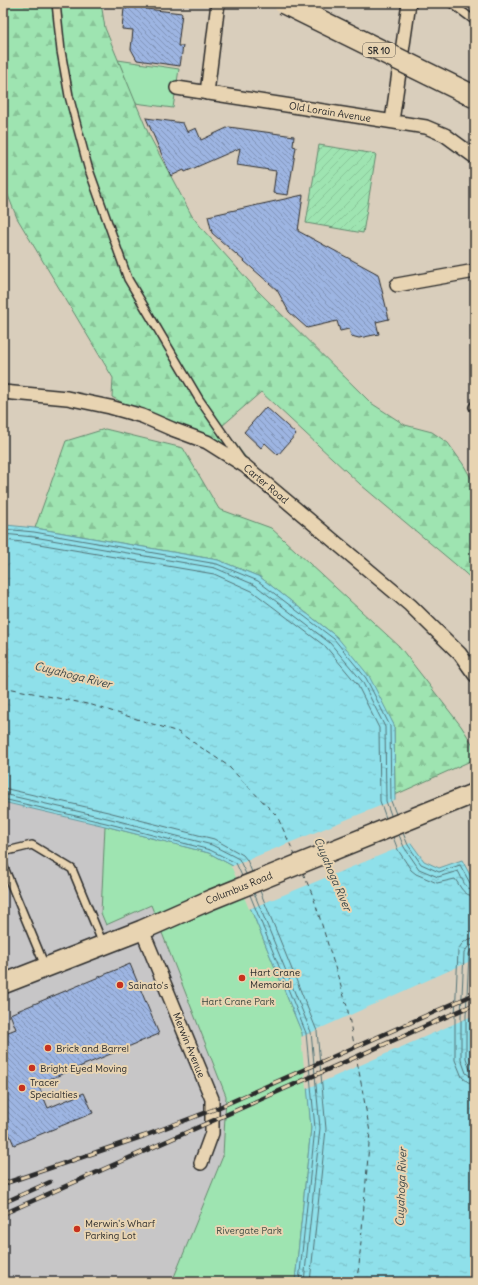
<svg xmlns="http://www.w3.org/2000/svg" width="478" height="1285" font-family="Delius,sans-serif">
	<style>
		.built { fill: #c7c6c7 }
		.green { fill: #9ee4b1; stroke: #64886e }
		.forest { fill: url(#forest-firs); stroke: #64886e }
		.garden { fill: url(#garden-furrows); stroke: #64886e }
		.water { fill: url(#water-ripples); stroke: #67989e }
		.pier { fill: #d9cebc }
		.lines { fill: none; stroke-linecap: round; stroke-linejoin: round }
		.shore { stroke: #537377; stroke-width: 1 }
		.ferry { stroke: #3a4648; stroke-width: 1; stroke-dasharray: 5 4; stroke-linecap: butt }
		.building { fill: url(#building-back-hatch); stroke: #2b2b2b }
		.lane-casing { stroke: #2b2b2b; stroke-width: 10 }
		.street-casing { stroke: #2b2b2b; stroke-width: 16 }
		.secondary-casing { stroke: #2b2b2b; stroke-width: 22 }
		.lane { stroke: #e8d4b2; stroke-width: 7 }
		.street { stroke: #e8d4b2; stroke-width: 13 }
		.secondary { stroke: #e8d4b2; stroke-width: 19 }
		.rail-casing { stroke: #2b2b2b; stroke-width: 4.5 }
		.rail { stroke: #e8d4b2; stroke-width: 3; stroke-dasharray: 9; stroke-linecap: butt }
		.primary-bridge-casing { stroke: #2b2b2b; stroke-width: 24; stroke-linecap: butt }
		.primary-bridge { stroke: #e8d4b2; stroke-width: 21 }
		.poi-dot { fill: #c8321e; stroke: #e8d4b2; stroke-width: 1.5 }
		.labels { text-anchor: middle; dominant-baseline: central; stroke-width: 4; stroke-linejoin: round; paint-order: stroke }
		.shield { fill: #e8d4b2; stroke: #645e54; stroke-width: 1 }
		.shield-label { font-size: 9px; font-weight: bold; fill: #2b2b2b }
		.street-label { font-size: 10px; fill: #2b2b2b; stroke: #e8d4b2 }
		.poi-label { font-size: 10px; fill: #2b2b2b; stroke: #e8d4b2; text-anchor: start }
		.park-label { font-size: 10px; fill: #3c473f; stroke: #e8d4b2 }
		.water-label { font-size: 11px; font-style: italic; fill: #3a4648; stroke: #e8d4b2 }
	</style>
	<defs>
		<pattern id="forest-firs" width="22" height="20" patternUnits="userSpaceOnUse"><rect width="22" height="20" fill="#9ee4b1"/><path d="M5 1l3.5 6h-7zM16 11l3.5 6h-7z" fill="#88c498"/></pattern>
		<pattern id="garden-furrows" width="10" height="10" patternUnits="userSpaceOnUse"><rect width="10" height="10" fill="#9ee4b1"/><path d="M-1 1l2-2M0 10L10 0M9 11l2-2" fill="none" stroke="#88c498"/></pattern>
		<pattern id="water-ripples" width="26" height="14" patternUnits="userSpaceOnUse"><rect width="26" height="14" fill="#8fe0ea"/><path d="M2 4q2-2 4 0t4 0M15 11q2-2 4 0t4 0" fill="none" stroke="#7cc0c9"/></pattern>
		<pattern id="building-back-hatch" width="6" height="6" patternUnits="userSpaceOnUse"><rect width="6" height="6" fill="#9db5e2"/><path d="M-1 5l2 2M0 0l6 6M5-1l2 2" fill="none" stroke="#8093b7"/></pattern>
	</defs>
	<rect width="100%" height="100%" fill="#d9cebc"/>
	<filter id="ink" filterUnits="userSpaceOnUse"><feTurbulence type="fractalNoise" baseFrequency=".025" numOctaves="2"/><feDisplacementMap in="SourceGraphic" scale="8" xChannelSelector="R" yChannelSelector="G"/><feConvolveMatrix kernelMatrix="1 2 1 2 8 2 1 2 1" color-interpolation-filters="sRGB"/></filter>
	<g filter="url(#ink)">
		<path class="built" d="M3,802L105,826L101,913L106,925L151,905L226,1096L223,1156L172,1282H3Z"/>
		<g class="green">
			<path d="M118,60L179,69L173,108L135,103Z"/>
			<path d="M105,826L209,853L233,866L303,1035L475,959V978L305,1054L311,1128L295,1282H172L223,1156L226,1096L151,905L106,925L101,913Z"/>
		</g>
		<g class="forest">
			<path d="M3,3H101L105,28L149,135L192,216L204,231L256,289L371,403L405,425L432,432L448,443L463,464L475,485V582L455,564L361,485L261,392L222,426L250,463L172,429L112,397L113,378L17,218L3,183Z"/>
			<path d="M105,429L183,448L219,509L271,528L399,646L461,726L475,748V759L395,795L394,725L337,637L260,577L218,560L35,528L66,441Z"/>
		</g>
		<path class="garden" d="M319,145L376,154L363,233L306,223Z"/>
		<path class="water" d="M6,525L35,528L218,560L260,577L337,637L369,676L394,725L395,800L411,843L424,861L439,868L462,860L475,884V936L470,1016V1058L475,1073V1282H295L311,1128L302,1033L233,866L209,853L105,826L3,802V526Z"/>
		<g class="pier">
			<path d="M397,799L413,842L249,909L232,868L230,867Z"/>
			<path d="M475,959L472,1016L306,1089L301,1037Z"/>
		</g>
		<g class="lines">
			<g class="shore">
				<path d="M3,529L34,532L217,564L258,581L334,639L366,678L390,726L391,801L396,814"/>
				<path d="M3,534L34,537L215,568L255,585L330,643L362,681L385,727L386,801L391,815"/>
				<path d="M3,540L33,543L214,574L252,591L326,647L357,684L379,728L380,801L386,818"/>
				<path d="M3,788L108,812L214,839L243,855L247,860L252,872"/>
				<path d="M3,794L107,818L212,845L239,859L246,874"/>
				<path d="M3,799L106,823L210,850L236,863L242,876"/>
				<path d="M403,833L408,845L421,864L439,872L460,865L470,883L475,885"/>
				<path d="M399,835L404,847L419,869L438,877L458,871C463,879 464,890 475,890"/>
				<path d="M393,837L398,850L411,870L416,874L437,883L455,879C461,887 463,896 475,896"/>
				<path d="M260,891L317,1031L326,1129L310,1282"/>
				<path d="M254,893L311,1032L320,1128L304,1282"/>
				<path d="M250,895L306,1033L315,1128L299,1282"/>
				<path d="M475,938C466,939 461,943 458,951L455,1016V1060L462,1077L468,1082L475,1083"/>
				<path d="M475,944L468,947L464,953L461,1016V1059L466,1073L470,1076L475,1077"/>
				<path d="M475,950H471L469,954L466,1016V1058L470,1070L475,1072"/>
			</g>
			<g class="ferry">
				<path d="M3,687L92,705L178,732L227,765L277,816L295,855"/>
				<path d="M303,873L313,896L347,1006L370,1132L359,1266L356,1282"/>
			</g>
		</g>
		<g class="building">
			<path d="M128,3H147L146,9L182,13L178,46H183L180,66L137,60L131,49L133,30L122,29L124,8L127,9Z"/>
			<path d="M146,118L183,123L187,132L196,128L201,140L229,127L294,136L293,146L296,147L288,195L273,193L276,171L237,165L240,148L185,172L184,170L171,176Z"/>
			<path d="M303,195L298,231L378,274L389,319L376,322L379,334L359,338L351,336L349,329L340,331L337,321L307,328L289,312L277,290L212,233L208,216Z"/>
			<path d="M266,407L296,434L278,455L265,443L261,448L244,432Z"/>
			<path d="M130,964L159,1034L38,1084L48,1108L84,1093L93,1113L14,1145L6,1126L3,1127V1034L16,1029L10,1014Z"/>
		</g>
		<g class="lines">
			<defs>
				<g id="lane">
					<path d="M56,3L61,51L69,96L88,167L128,279L199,399L242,461"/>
					<path d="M451,3L475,21"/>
					<path d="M475,404L473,407L475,409"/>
					<path d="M3,852L32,845L72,869L103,944"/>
					<path d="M3,865L45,966"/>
				</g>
				<g id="street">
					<path d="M177,88L426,127L445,135L475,157"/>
					<path d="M207,93L218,3"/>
					<path d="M392,121L409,3"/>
					<path d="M397,285L475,271"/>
					<path d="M3,392L67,398L110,407L142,416L172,429L207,442L245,466L410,605L460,654L475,675"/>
					<path d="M142,930L212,1099V1133L201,1163"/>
				</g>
				<path id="secondary" d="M3,984L142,930L210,900L475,793"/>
			</defs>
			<use href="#lane" class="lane-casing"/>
			<use href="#street" class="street-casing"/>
			<use href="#secondary" class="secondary-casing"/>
			<use href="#lane" class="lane"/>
			<use href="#street" class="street"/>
			<use href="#secondary" class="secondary"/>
			<defs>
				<g id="rail">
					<path d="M3,1184L144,1136L215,1109L475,994"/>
					<path d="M3,1203L50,1182"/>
					<path d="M3,1214L475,1004"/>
				</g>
			</defs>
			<use href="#rail" class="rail-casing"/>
			<use href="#rail" class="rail"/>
			<defs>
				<path id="primary-bridge" d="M284,3L475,97"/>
			</defs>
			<use href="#primary-bridge" class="primary-bridge-casing"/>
			<use href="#primary-bridge" class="primary-bridge"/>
		</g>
	</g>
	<g class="poi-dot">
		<circle cx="242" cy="978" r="4"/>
		<circle cx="120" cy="985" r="4"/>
		<circle cx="48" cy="1048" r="4"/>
		<circle cx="32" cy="1068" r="4"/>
		<circle cx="22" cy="1088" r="4"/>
		<circle cx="77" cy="1229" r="4"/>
	</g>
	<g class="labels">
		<rect class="shield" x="363" y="43" width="32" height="14" rx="3"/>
		<g class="shield-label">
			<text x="379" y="50">SR 10</text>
		</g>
		<g class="street-label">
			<text transform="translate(330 112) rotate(9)">Old Lorain Avenue</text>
			<text transform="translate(266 484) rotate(40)">Carter Road</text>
			<text transform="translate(239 888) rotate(-22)">Columbus Road</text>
			<text transform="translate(189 1045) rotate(68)">Merwin Avenue</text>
		</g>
		<g class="poi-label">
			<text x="250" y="972">Hart Crane<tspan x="250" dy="12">Memorial</tspan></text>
			<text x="128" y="985">Sainato's</text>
			<text x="56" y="1048">Brick and Barrel</text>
			<text x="40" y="1068">Bright Eyed Moving</text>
			<text x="30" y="1082">Tracer<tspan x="30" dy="12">Specialties</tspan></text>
			<text x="85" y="1223">Merwin's Wharf<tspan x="85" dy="12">Parking Lot</tspan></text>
		</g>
		<g class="park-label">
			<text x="238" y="1001">Hart Crane Park</text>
			<text x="249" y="1230">Rivergate Park</text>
		</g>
		<g class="water-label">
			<text transform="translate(73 675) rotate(14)">Cuyahoga River</text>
			<text transform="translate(333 874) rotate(67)">Cuyahoga River</text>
			<text transform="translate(401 1187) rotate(-88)">Cuyahoga River</text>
		</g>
	</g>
	<rect width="478" height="1285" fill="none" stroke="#e8d4b2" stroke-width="16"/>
	<rect x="8" y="8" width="462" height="1269" fill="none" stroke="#2b2b2b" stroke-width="1.5" filter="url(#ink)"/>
</svg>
